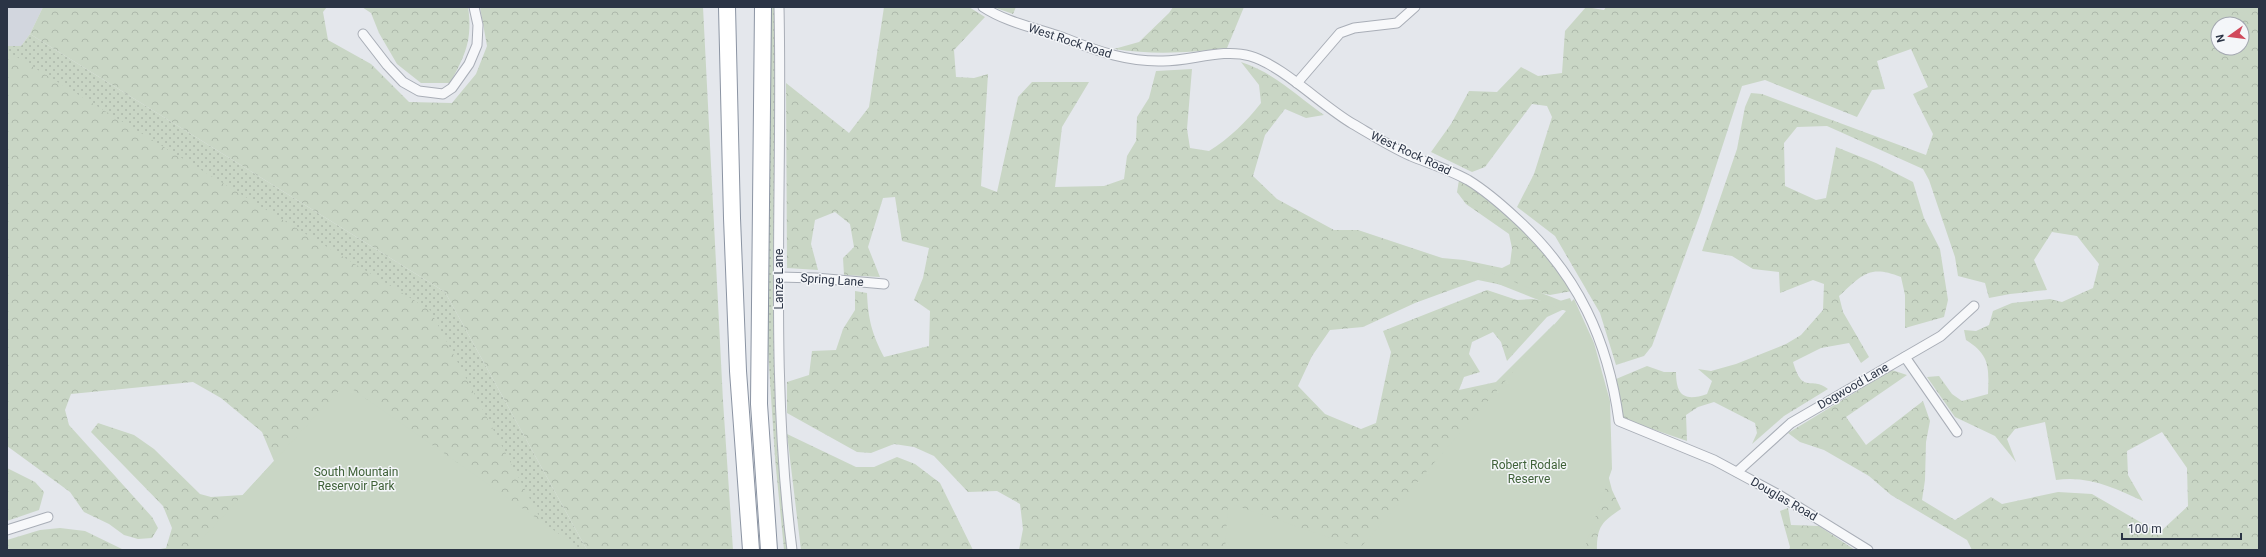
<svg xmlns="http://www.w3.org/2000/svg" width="2266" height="557" font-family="Roboto,sans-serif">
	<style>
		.built { fill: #d2d6de }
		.grass { fill: url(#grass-dots) }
		.forest { fill: url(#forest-crowns); fill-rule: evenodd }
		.park { fill: #c9d6c5 }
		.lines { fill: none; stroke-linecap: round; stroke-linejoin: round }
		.street-casing { stroke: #a9aeb7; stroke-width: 11 }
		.highway-casing { stroke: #8b94a3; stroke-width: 18 }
		.street { stroke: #f7f8fa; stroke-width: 9 }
		.highway { stroke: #fff; stroke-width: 16 }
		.labels { text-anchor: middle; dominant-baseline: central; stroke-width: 3; stroke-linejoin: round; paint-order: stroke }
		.street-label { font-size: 12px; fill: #2b3445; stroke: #f4f6f9 }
		.park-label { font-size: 12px; fill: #3f6138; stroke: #f4f6f9 }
	</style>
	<defs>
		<pattern id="grass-dots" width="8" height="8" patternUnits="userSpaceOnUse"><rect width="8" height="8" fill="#c9d6c5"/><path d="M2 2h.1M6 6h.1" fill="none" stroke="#adb8ab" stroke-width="1.8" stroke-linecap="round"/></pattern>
		<pattern id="forest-crowns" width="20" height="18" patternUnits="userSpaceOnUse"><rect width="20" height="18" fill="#c9d6c5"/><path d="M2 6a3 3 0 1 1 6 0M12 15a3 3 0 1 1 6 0" fill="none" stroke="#adb8ab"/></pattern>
	</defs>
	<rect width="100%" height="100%" fill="#e4e7ec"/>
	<path class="built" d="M7,7H43L30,34L21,46H7Z"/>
	<g class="grass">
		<path d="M771,7H775L779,451L775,458L768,350L767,221Z"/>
		<path d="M30,34L445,292L587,550H557L541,521L7,51V46H21Z"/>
	</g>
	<g class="forest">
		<path d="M43,7H327L323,12L328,40L371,64L409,102L452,103L476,74L487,46L480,7H703L723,401L733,550H587L445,292L30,34Z"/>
		<path d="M362,7H468C473,39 465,56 450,83H421L397,64L379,33L371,13Z"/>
		<path d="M884,7H969L985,17L954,50L956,77L974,78L988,74L981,186L997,192L1018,97L1032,82H1089L1062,127L1055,187L1104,186L1124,179L1127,156L1136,141L1137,117L1149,98L1156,71L1192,69L1187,129L1190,148L1209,151C1230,138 1246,122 1261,103L1259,85L1241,62C1273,72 1297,96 1324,115L1306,118L1285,109L1265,135L1253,176L1277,199L1334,230H1358L1442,258L1464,260L1502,268L1510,264L1512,248L1509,234L1466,204L1457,192L1459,180C1502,201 1546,252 1572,291L1550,295L1478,280L1415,303L1363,327L1330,330L1312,356L1298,386L1325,414L1361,429L1376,423L1391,352L1383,331L1487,290L1517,300L1533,299L1553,303L1570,298L1573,305L1547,317L1507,361L1501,342L1493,332L1472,342L1469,354L1480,372L1464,377L1459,390L1496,382L1554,324L1605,463L1612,490L1621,509C1602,522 1597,526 1597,550H1019L1023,529L1020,504L997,491L968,492L934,456L914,447L894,444L871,453L857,452L787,413V382L809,375L812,351L836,350L843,329L855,310V291L867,293C868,319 872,334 884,357L929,346L930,311L914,300L923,278L929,248L902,241L895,197L883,198L868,247L880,277L844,275L843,258L854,247L850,224L835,212L815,220L811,244L818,270L787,268L786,83L849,133L869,107Z"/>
		<path d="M993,7H1016L1013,14Z"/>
		<path d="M1173,7H1244L1227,48C1186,53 1155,55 1114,49L1139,42L1169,13Z"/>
		<path d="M1586,7L1604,10L1606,7H2259V550H1972L1967,540L1891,495L1869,476L1824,450L1800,442L1788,433L1892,370L1907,375L1846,417L1866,445L1923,401L1930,421L1926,442L1925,480L1922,500L1955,520L1991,497L2002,504L2058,492L2092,494L2159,533L2188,506L2187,468L2162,432L2127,451L2128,475L2143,501C2115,488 2088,475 2056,480L2045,422L2015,429L2007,439L2016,462L1995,436L1955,417L1927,377L1939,376L1952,394L1962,401L1988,394C1989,367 1990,355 1966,340L1964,330L1976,331L1989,325L1993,311L2012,303L2050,299L2062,302L2093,288L2099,264L2077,236L2052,232L2034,260L2047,290L2010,294L1989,298L1985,283L1958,276L1955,257L1929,180L1923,169L1827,126L1797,127L1784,143L1785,186L1816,200L1826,198L1836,147L1876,163L1913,182L1924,218L1940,249L1948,300L1944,317L1905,328V295L1901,277C1869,264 1862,275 1839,296L1843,312L1869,357L1861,363L1849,343L1821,348L1793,362C1803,396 1811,375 1828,389L1784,416L1752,444L1757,433L1755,423L1714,402L1698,407L1686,415L1687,441L1623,419L1616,379L1647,366L1664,372H1676C1676,395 1684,402 1707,394L1712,381L1698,369L1711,371L1736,364L1786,344L1801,335L1823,310L1824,284L1813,280L1780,293L1779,272L1753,269L1732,256L1702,251L1737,149L1745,107L1751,93L1762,94L1926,155L1933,134L1913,94L1928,87L1911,49L1877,61L1885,89L1872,90L1857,117L1765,80L1742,86L1701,212L1652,346L1644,356L1616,365L1600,313L1555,236L1517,207L1534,174L1552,117L1547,106L1532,104L1485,167L1472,172L1431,152L1451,124L1469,91L1497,92L1521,67L1538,76L1562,73L1565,31ZM2218,24H2242V48H2218Z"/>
		<path d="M7,51L430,310L557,550H155L166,548L172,528L163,506L91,432L98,423L134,435L154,449L200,494L211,497L243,495L274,461L262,432L221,398L193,382L71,394L65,410L69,425L152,517L158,528L152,538L138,539L124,535L109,524L84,512L70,492L7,446Z"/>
		<path d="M787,434L856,467H874L897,457L915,464L940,483L973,550H801Z"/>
		<path d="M779,451L789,550H784L775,458Z"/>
		<path d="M7,468L35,482L44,492L39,510L7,521Z"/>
		<path d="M1788,508L1791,525L1819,526L1855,550H1789L1790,547L1780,511Z"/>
		<path d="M60,528L85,531L124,550H7V540L40,530Z"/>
	</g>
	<g class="park">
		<path d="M1482,269L1569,304L1574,299L1594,343L1610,401L1612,469L1584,550H1225L1228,503L1360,548L1566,311L1478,276Z"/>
		<path d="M345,384L582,550H192Z"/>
	</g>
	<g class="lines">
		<defs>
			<g id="street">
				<path d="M779,7C783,188 769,370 792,550"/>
				<path d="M983,7C1009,24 1039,28 1067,39C1099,52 1129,62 1163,61C1191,61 1223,48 1250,56C1282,65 1322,106 1353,124C1372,135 1391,147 1411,156C1431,164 1450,170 1468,180C1486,191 1502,205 1517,219C1578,275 1608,340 1619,421L1714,460L1779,495L1868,550"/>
				<path d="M363,34L387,65L403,82L419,91L443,94L452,88L469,64L477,45L478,25L474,7"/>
				<path d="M1297,83L1340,33L1354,28L1397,23L1415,7"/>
				<path d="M779,277L816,278L884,284"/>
				<path d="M1905,357L1957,432"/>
				<path d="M1737,472L1791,423L1941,336L1974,306"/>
				<path d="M7,530L48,517"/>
			</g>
			<g id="highway">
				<path d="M727,7L732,218L738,371L751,550"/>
				<path d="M763,7L759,404L769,550"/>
			</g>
		</defs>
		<use href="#street" class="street-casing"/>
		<use href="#highway" class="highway-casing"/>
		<use href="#street" class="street"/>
		<use href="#highway" class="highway"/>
	</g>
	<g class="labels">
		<g class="street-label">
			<text transform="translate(1070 41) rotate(18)">West Rock Road</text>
			<text transform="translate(1411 153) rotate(25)">West Rock Road</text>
			<text transform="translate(779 279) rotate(-90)">Lanze Lane</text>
			<text transform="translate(832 280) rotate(4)">Spring Lane</text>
			<text transform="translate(1853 386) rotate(-30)">Dogwood Lane</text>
			<text transform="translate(1784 499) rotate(30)">Douglas Road</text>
		</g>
		<g class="park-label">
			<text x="1529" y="465">Robert Rodale<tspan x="1529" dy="14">Reserve</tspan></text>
			<text x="356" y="472">South Mountain<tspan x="356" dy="14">Reservoir Park</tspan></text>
		</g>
	</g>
	<rect width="2266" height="557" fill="none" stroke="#2b3445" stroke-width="16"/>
	<g transform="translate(2230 36) rotate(256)"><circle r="19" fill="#f4f6f9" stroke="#a4a8b1"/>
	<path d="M0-3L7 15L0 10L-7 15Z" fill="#d1495b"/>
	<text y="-6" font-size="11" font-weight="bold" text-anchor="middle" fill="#2b3445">N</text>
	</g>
	<path d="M2122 533v6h119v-6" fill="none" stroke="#2b3445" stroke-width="2"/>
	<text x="2128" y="533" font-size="12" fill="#2b3445" stroke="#f4f6f9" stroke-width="3" paint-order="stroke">100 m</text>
</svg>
